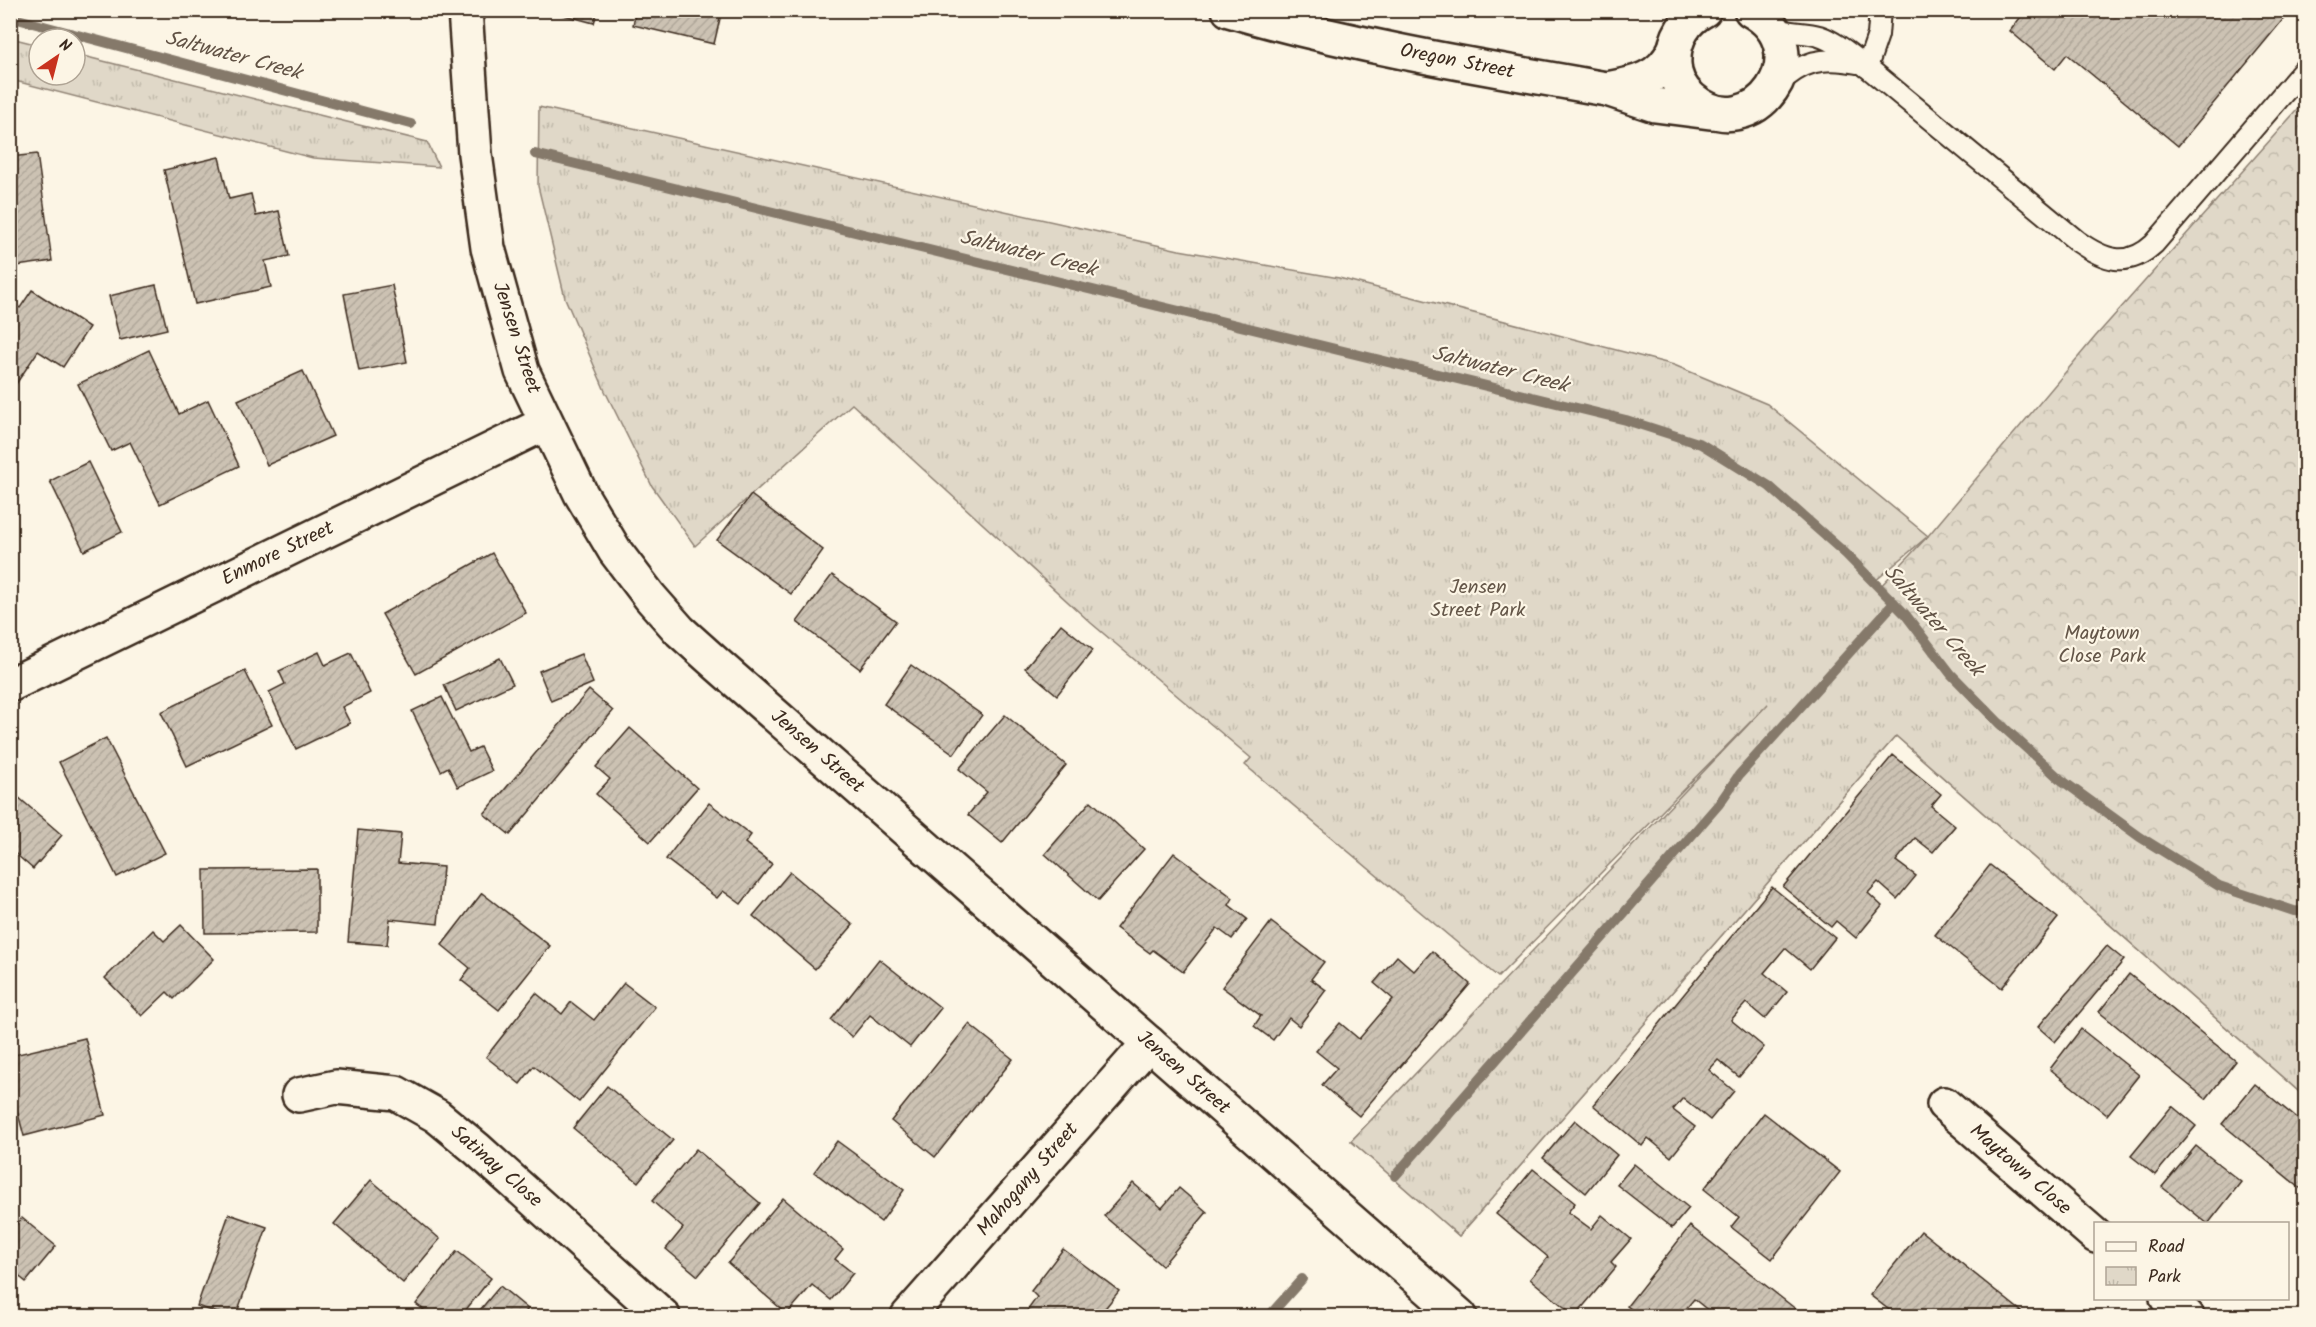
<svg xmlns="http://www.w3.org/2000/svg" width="2316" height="1327" font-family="Kalam,sans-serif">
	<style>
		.forest { fill: url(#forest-crowns); stroke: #8e8173; stroke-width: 1.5 }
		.park { fill: url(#park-tufts); stroke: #8e8173; stroke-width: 1.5 }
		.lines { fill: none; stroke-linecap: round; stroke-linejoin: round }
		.stream { stroke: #85796b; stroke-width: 10 }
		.building { fill: url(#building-hatch); stroke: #3b2a1e; stroke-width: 1.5 }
		.lane-casing { stroke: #3b2a1e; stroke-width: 24 }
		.street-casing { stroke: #3b2a1e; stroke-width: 38 }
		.secondary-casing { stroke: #3b2a1e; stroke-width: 38 }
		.lane { stroke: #fcf5e5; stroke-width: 20 }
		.street { stroke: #fcf5e5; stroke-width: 33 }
		.secondary { stroke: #fcf5e5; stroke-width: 33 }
		.labels { text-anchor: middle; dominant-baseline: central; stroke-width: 4.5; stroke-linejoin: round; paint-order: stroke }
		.street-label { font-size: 20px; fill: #3b2a1e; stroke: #fcf5e5 }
		.park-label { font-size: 20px; fill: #645648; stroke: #fcf5e5 }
		.water-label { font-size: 21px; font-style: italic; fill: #605144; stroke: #fcf5e5 }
	</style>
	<defs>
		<pattern id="forest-crowns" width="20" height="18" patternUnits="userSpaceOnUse" patternTransform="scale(1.5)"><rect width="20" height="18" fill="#e0d8c8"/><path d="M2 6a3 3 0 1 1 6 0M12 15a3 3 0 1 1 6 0" fill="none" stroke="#c1baab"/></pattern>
		<pattern id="park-tufts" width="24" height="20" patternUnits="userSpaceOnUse" patternTransform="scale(1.5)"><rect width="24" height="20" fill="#e0d8c8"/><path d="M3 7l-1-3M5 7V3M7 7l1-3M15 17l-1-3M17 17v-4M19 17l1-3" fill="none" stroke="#c1baab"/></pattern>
		<pattern id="building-hatch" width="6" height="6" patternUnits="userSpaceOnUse" patternTransform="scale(1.5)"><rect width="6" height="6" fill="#ccc2b3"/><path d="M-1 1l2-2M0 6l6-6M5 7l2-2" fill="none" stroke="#b0a79a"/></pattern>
	</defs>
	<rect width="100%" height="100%" fill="#fcf5e5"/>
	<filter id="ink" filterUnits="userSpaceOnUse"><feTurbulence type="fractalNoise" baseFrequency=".0167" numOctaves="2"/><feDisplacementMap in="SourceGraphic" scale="12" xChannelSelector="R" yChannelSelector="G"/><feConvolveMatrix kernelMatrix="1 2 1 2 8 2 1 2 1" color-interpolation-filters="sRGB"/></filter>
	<g filter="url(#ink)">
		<path class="forest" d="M2305,101V1097L1896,736L1459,1236L1351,1141L1506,983L1928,536L2095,337Z"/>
		<g class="park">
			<path d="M11,38L39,45V75H75V54L427,142L439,167L313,158L11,80Z"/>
			<path d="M539,107L1179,250L1339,278L1674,365L1767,404L1928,536L1874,582L1905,614L1951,674L1999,723L2060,779L2136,834L2218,886L2294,911L2305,912V1097L1896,736L1459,1236L1351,1141L1768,704L1498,977L1245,765L1251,758L1091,623L852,404L695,546L652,486L605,391L565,298L538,186Z"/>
		</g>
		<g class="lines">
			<g class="stream">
				<path d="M10,17L411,124"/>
				<path d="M535,154L1626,420L1701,444L1769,486L1846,554L1905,614L1951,674L1999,723L2060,779L2140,837L2219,886L2294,911L2306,912"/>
				<path d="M1395,1176L1719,804L1739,775L1894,603"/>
				<path d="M1269,1316L1302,1279"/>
			</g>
		</g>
		<g class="building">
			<path d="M557,10H598L594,23L556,13Z"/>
			<path d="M636,10H722L714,44L633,25Z"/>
			<path d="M2019,10H2291L2178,146L2067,54L2055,69L2010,31L2023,14Z"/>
			<path d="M37,154L52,261L10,267V157Z"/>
			<path d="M219,157L229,199L251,194L256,216L279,211L289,256L265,261L271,287L195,304L164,170Z"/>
			<path d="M156,285L167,329L120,340L109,296Z"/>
			<path d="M392,285L407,362L359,371L344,294Z"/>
			<path d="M32,290L89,327L63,367L38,351L10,393V301L20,308Z"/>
			<path d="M149,350L179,414L208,400L239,466L160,504L130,442L111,451L78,384Z"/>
			<path d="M303,371L333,436L267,465L238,400Z"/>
			<path d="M88,462L122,532L84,551L50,481Z"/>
			<path d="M751,495L823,550L791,594L717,540Z"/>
			<path d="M492,553L526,613L416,674L382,614Z"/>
			<path d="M832,575L896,621L860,669L797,622Z"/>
			<path d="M1061,624L1093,650L1057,695L1025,668Z"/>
			<path d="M319,652L325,665L351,653L370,693L342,707L350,723L296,749L269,692L285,684L279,671Z"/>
			<path d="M581,654L593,683L551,701L539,671Z"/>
			<path d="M500,658L513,684L456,711L444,685Z"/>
			<path d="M911,665L982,715L954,754L884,704Z"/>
			<path d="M245,671L272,725L187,766L161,712Z"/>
			<path d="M589,690L613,711L510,835L484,814Z"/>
			<path d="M442,697L469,752L480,747L492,771L458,787L448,767L441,771L412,711Z"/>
			<path d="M1005,715L1066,765L1002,843L968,815L987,792L959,769Z"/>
			<path d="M630,728L697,788L650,842L596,794L610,779L596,767Z"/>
			<path d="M106,738L165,853L117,877L59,762Z"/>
			<path d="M1893,755L1941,794L1931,806L1955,826L1933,852L1915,838L1896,861L1916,876L1897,899L1878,882L1868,893L1882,906L1856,938L1836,921L1831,927L1783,887Z"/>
			<path d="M10,790L62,835L33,869L10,849Z"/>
			<path d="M1091,801L1144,849L1098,901L1045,854Z"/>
			<path d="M709,803L751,835L745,843L772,864L741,904L723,891L717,898L666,859Z"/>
			<path d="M358,830L401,834L398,863L443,867L438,924L390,919L387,945L348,942Z"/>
			<path d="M1174,853L1233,898L1229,905L1247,919L1232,939L1217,928L1183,972L1153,950L1150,953L1116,928Z"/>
			<path d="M1990,865L2058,918L2002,988L1935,935Z"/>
			<path d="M317,869V932L205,933L204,870Z"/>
			<path d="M790,872L853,925L815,969L753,916Z"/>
			<path d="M1772,887L1835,938L1810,969L1785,948L1764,973L1787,992L1765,1019L1746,1003L1731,1020L1764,1047L1739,1077L1718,1060L1709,1070L1734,1091L1710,1120L1683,1098L1673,1110L1695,1127L1671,1157L1648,1138L1642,1146L1593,1105Z"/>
			<path d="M482,893L550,946L499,1010L461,980L470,968L442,945Z"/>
			<path d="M1271,922L1324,962L1311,979L1326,990L1299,1026L1289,1018L1273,1040L1254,1026L1261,1016L1222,987Z"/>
			<path d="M181,925L214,959L174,999L167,992L142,1016L105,978L153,930L164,941Z"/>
			<path d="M2107,946L2124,960L2055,1042L2038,1027Z"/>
			<path d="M1432,951L1470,984L1359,1116L1322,1085L1337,1068L1316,1051L1340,1023L1359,1039L1393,999L1374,983L1397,956L1414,971Z"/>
			<path d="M879,959L941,1008L910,1047L870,1015L852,1037L831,1020Z"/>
			<path d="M2129,974L2236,1061L2206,1099L2099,1012Z"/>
			<path d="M624,983L655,1007L579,1102L534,1066L520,1084L486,1057L536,993L562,1014L571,1002L594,1020Z"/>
			<path d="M969,1024L1013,1059L935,1157L891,1121Z"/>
			<path d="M2081,1029L2139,1075L2107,1115L2050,1069Z"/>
			<path d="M85,1038L105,1115L24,1136L10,1084V1056Z"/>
			<path d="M2255,1084L2306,1126V1193L2222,1124Z"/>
			<path d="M607,1086L673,1140L638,1182L573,1128Z"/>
			<path d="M2172,1106L2196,1126L2155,1175L2131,1156Z"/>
			<path d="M1764,1113L1840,1172L1772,1259L1731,1227L1739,1217L1704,1189Z"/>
			<path d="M1575,1120L1617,1155L1586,1193L1543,1158Z"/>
			<path d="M837,1141L904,1190L881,1222L814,1172Z"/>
			<path d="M2196,1146L2241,1182L2208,1224L2162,1187Z"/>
			<path d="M696,1149L760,1203L698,1276L666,1249L683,1228L652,1201Z"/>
			<path d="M1634,1164L1689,1208L1672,1228L1617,1185Z"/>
			<path d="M1533,1169L1575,1203L1568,1212L1591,1229L1602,1215L1631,1239L1611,1262L1616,1267L1575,1316L1530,1279L1548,1257L1496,1214Z"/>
			<path d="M371,1180L440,1239L403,1283L334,1224Z"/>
			<path d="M1133,1183L1162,1208L1179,1188L1207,1212L1162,1266L1104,1216Z"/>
			<path d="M783,1198L843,1249L835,1259L853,1273L831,1300L812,1285L787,1314L728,1263Z"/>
			<path d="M229,1214L267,1227L236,1316H227L197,1306Z"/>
			<path d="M22,1218L56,1246L26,1282L10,1269V1231Z"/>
			<path d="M1690,1226L1797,1310L1792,1316H1715L1694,1299L1680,1316H1641L1627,1306Z"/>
			<path d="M1921,1231L2021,1311L2016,1316H1897L1870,1295Z"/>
			<path d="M1063,1249L1119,1291L1099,1316H1064L1061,1314L1059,1316H1033L1027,1311L1037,1297L1031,1291Z"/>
			<path d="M457,1251L491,1278L461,1316H432L416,1304Z"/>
			<path d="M500,1286L528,1309L522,1316H475Z"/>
		</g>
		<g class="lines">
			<defs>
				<g id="lane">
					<path d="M1769,24C1785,35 1802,31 1819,36C1837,42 1852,56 1867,67L2077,241C2104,260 2127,269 2154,244L2306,67"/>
					<path d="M1867,67L1878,35L1880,10"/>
					<path d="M1777,85C1802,61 1823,56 1857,63"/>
				</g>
				<g id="street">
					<path d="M1229,10C1352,46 1480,67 1607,89C1635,84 1661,79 1674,50"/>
					<path d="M1704,10C1686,19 1674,38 1674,59C1673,75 1680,89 1692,99C1753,151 1824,50 1751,10"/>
					<path d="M1607,89L1655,105L1710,112"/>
					<path d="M10,685L546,423"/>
					<path d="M299,1095L336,1087L396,1093L437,1116L477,1149L663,1316"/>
					<path d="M1944,1104L2096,1236"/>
					<path d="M2167,1298L2187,1316"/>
					<path d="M908,1316L1149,1043"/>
				</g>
				<path id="secondary" d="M465,10L475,154L488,248L522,371L581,494L615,551L650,597L680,631L719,666L1460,1316"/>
			</defs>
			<use href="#lane" class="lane-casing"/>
			<use href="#street" class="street-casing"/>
			<use href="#secondary" class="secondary-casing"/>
			<use href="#lane" class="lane"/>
			<use href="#street" class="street"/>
			<use href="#secondary" class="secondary"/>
		</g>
	</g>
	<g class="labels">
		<g class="street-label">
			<text transform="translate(1457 62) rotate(11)">Oregon Street</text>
			<text transform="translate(516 338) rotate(72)">Jensen Street</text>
			<text transform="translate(278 554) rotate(-26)">Enmore Street</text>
			<text transform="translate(817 752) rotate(41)">Jensen Street</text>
			<text transform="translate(1183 1073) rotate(41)">Jensen Street</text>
			<text transform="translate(496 1167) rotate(41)">Satinay Close</text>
			<text transform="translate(2020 1170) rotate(41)">Maytown Close</text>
			<text transform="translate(1028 1180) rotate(-49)">Mahogany Street</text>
		</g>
		<g class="park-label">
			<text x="1478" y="588">Jensen<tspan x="1478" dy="23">Street Park</tspan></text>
			<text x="2102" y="634">Maytown<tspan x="2102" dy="23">Close Park</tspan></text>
		</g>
		<g class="water-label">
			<text transform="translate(233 56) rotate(15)">Saltwater Creek</text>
			<text transform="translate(1028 254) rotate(14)">Saltwater Creek</text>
			<text transform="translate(1500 370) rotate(14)">Saltwater Creek</text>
			<text transform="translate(1933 621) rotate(49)">Saltwater Creek</text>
		</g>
	</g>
	<rect width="2316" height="1327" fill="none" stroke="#fcf5e5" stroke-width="36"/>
	<rect x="18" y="18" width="2280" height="1291" fill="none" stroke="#3b2a1e" stroke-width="2" filter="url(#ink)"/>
	<rect x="2094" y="1222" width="195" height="78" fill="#fcf5e5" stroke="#afa495" stroke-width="1.5"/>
	<rect x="2106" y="1242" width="30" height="9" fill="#fcf5e5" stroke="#afa495" stroke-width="1.5"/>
	<text x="2148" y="1252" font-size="18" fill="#3b2a1e">Road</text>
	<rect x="2106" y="1267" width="30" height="18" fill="url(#park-tufts)" stroke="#afa495" stroke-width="1.5"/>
	<text x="2148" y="1282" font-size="18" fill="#3b2a1e">Park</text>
	<g transform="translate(57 57) rotate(35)"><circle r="28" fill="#fcf5e5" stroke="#afa495" stroke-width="1.5"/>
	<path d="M0-4.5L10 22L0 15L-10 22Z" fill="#c8321e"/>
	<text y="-9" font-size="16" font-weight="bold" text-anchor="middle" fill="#3b2a1e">N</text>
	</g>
</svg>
